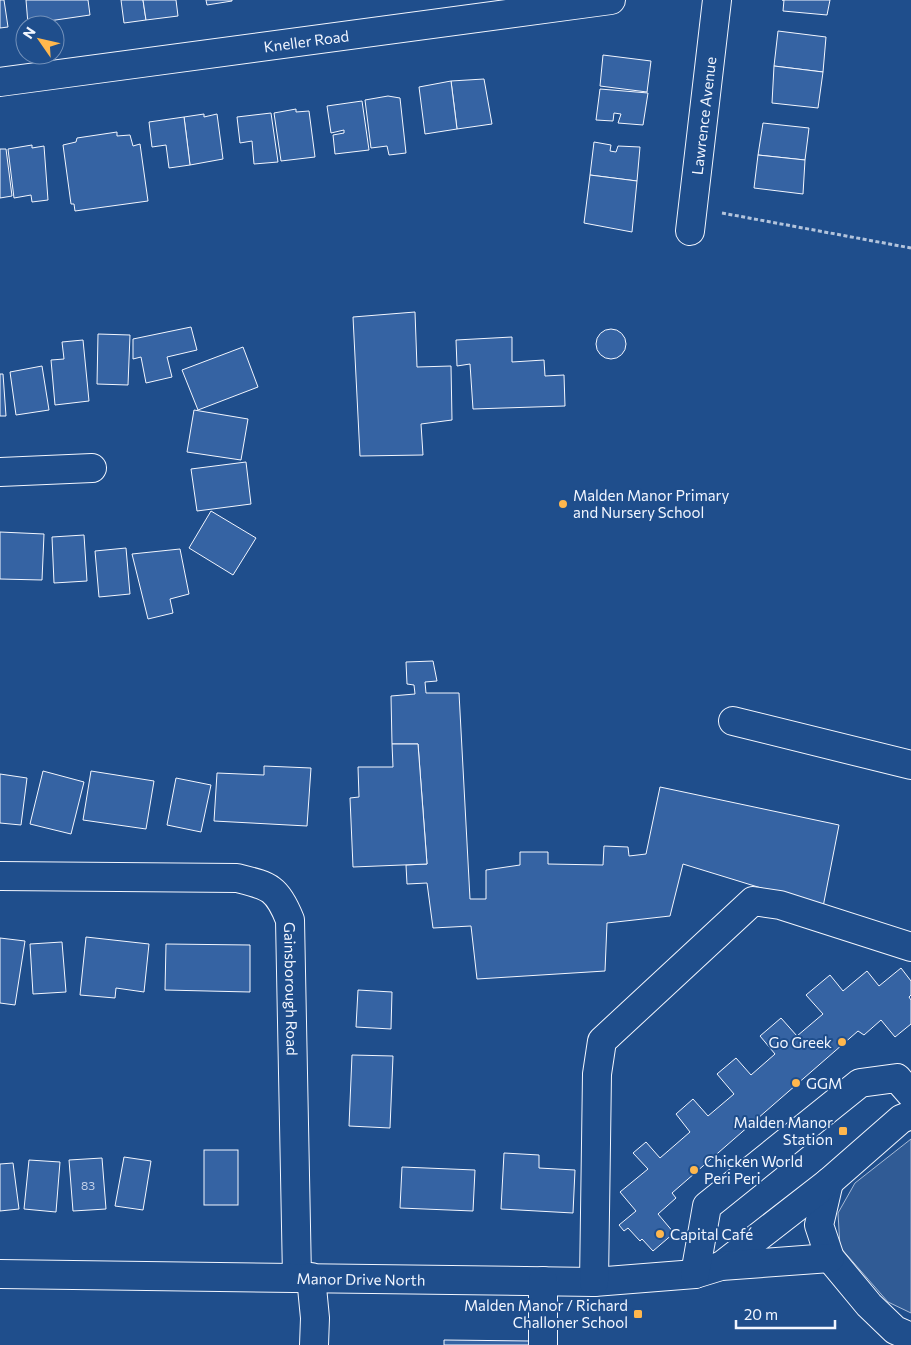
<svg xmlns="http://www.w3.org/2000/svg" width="911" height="1345" font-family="Commissioner,sans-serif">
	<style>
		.built { fill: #305b95; stroke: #a8bbd7 }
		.building { fill: #3563a3; stroke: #f2f6ff }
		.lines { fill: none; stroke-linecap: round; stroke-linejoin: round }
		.minor-casing { stroke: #f2f6ff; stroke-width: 30 }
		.path { stroke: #b3c4dc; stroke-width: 3; stroke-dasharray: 4 2.5; stroke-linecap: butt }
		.minor { stroke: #1f4e8c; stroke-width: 28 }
		.poi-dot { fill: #ffb74d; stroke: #1f4e8c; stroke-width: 2 }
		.labels { text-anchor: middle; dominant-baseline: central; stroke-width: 4; stroke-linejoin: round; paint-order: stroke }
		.number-label { font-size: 12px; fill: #c3d1e8 }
		.street-label { font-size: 15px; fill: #f2f6ff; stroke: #1f4e8c }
		.poi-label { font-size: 15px; fill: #f2f6ff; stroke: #1f4e8c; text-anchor: start }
	</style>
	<rect width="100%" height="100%" fill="#1f4e8c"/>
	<path class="built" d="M911,1139V1313L888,1302L840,1247L838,1213L855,1183Z"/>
	<g class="building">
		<path d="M0,0H4L8,27L0,28Z"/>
		<path d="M26,0H88L90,15L28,24Z"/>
		<path d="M121,0H143L146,20L124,23Z"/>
		<path d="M143,0H176L178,16L146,20Z"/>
		<path d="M206,0H232V1L207,5Z"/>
		<path d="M782,0H830L827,15L783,11L784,0Z"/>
		<path d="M778,31L826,37L823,72L774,66Z"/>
		<path d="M603,55L651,61L647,92L600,86Z"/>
		<path d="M774,66L823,72L818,108L772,103Z"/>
		<path d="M484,79L492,124L457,129L451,81Z"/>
		<path d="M451,81L457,129L425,134L419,87Z"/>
		<path d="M600,89L648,93L643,125L618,123L621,114L614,113L613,121L596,120Z"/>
		<path d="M388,96L400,98L406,153L389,155L387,146L371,148L365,100Z"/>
		<path d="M362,101L369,150L335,154L333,135L344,133V130L331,133L327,106Z"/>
		<path d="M296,109V112L309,111L315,157L281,161L274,113Z"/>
		<path d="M271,113L278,162L254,164L252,141L240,143L237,117Z"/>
		<path d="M204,114V117L217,114L223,159L190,165L184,117Z"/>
		<path d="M184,117L190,165L169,168L166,145L152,147L149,122Z"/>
		<path d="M763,123L809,128L805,160L758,155Z"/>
		<path d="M117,132V136L130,135L133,146L140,144L148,201L75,211L74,204H71L63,145L76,142L77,138Z"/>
		<path d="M594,142L611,145L610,151L616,152L618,146L640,147L637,181L590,175Z"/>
		<path d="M32,145V148L44,146L48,200L32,202L31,195L14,198L8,149Z"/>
		<path d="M0,149H6L12,196L0,198Z"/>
		<path d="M758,155L805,160L803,194L754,188Z"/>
		<path d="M590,175L637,181L632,232L584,223Z"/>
		<path d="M415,312L417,367L451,366L452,420L421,424L423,455L360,456L353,317Z"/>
		<path d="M191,327L197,350L167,357L172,377L146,383L141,357L133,359V339Z"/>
		<circle cx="611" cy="344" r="15"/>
		<path d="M98,334L130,335L128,385L97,384Z"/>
		<path d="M512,337V362L544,360L545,376L564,375L565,406L473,409L470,364L457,366L456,340Z"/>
		<path d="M83,340L89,401L55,405L51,360L64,359L62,342Z"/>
		<path d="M243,347L258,387L198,410L182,370Z"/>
		<path d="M42,366L49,410L16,415L10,372Z"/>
		<path d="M0,374H3L6,416H0Z"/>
		<path d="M194,410L248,419L241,460L187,452Z"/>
		<path d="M246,462L251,504L197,511L191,469Z"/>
		<path d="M211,511L256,538L233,575L189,548Z"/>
		<path d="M0,532L44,534L42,580L0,579Z"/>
		<path d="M84,535L87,581L54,583L52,537Z"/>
		<path d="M126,548L130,594L99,597L95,551Z"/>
		<path d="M180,549L189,594L170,599L173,613L148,619L132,554Z"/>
		<path d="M433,661L437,681L425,682L426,693H459L470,899H486V870L520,865V852H548V864L603,865L604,846L628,847L629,856L646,854L660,787L839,825L823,907L683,864L670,916L607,923L605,971L477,979L471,926L433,928L427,883L407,884L406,865L427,864L418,744H392L391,696L415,694L414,685L407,684L406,662Z"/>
		<path d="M392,744H418L427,864L353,867L350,798L359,797L358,767H393Z"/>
		<path d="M264,766L311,768L307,826L214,821L217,773L264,775Z"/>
		<path d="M43,771L84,782L71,834L30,824Z"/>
		<path d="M91,771L154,781L146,829L83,820Z"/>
		<path d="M0,774L27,778L21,825L0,823Z"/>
		<path d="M176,778L211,785L201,832L167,825Z"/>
		<path d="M86,937L149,944L144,992L116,988L115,998L80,995Z"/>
		<path d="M0,938L25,941L15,1005L0,1003Z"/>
		<path d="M62,942L66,992L33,994L30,944Z"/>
		<path d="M166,944L250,945V992L165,990Z"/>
		<path d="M901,968L911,981V995L909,997L911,1000V1024L895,1037L881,1020L864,1035L858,1031L672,1193L676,1198L658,1214L674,1233L653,1251L642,1239L640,1241L628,1228L624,1231L619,1225L636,1211L620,1192L648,1169L633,1153L646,1142L660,1158L690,1132L676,1114L693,1099L708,1116L734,1094L717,1074L736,1058L751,1075L775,1054L760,1036L781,1018L797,1036L823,1014L806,995L830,975L843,991L867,971L879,986Z"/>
		<path d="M358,990L392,992L391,1029L356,1027Z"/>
		<path d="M352,1055L393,1056L390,1128L349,1126Z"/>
		<rect x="204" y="1150" width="34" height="55"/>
		<path d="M504,1153L539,1155V1168L575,1170L573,1213L501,1209Z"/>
		<path d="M124,1157L151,1161L143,1210L115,1206Z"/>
		<path d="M102,1158L106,1209L73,1211L69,1160Z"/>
		<path d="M29,1160L60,1162L56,1212L24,1209Z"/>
		<path d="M13,1163L19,1209L0,1211V1164Z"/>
		<path d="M402,1167L475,1170L473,1211L400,1208Z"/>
		<path d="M444,1340L531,1341V1345H444Z"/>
	</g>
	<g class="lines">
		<defs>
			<g id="minor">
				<path id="s1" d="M0,82L611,0"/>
				<path id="s2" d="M690,231L717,0"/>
				<path d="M0,472L92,468"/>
				<path d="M733,721L911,765"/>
				<path id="s3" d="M0,876L237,878C269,886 277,887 290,920L297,1277"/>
				<path d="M829,1182L819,1225L830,1258L869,1305L895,1330L911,1337"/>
				<path d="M721,1266L829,1182L901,1119L911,1115"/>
				<path id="s4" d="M0,1274L594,1282L695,1274L721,1266L830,1258"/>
				<path d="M695,1274L707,1206L860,1083L897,1078L911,1094"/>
				<path d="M311,1277L315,1318L314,1345"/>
				<path d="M543,1281V1345"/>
				<path d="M594,1282L597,1074L602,1041L753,901L780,905L911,947"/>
			</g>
		</defs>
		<use href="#minor" class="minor-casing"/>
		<path class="path" d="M722,213L911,248"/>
		<use href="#minor" class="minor"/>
	</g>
	<g class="poi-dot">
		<circle cx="563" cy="504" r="5"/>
		<circle cx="842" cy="1042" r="5"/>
		<circle cx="796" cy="1083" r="5"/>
		<rect x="838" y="1126" width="10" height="10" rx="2.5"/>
		<circle cx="694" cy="1170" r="5"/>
		<circle cx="660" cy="1234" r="5"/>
		<rect x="633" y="1309" width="10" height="10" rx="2.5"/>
	</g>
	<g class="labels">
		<g class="number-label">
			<text x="88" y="1185">83</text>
		</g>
		<g class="street-label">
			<text stroke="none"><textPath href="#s1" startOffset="309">Kneller Road</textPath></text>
			<text stroke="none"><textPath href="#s2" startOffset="116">Lawrence Avenue</textPath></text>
			<text stroke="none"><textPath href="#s3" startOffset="378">Gainsborough Road</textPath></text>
			<text stroke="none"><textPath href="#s4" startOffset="361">Manor Drive North</textPath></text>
		</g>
		<g class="poi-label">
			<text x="573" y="495">Malden Manor Primary<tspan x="573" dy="17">and Nursery School</tspan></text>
			<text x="832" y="1042" text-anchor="end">Go Greek</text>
			<text x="806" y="1083">GGM</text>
			<text x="833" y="1122" text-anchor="end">Malden Manor<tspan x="833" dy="17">Station</tspan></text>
			<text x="704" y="1161">Chicken World<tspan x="704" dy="17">Peri Peri</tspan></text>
			<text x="670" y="1234">Capital Café</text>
			<text x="628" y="1305" text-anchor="end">Malden Manor / Richard<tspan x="628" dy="17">Challoner School</tspan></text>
		</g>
	</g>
	<g transform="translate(40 40) rotate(304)"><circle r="24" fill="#1f4e8c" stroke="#7391ba"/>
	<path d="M0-4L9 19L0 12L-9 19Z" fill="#ffb74d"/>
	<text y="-8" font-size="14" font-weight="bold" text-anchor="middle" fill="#f2f6ff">N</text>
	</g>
	<path d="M736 1320v8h99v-8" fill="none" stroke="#f2f6ff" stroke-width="2.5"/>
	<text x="744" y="1320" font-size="15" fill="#f2f6ff" stroke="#1f4e8c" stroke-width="4" paint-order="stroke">20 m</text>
</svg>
